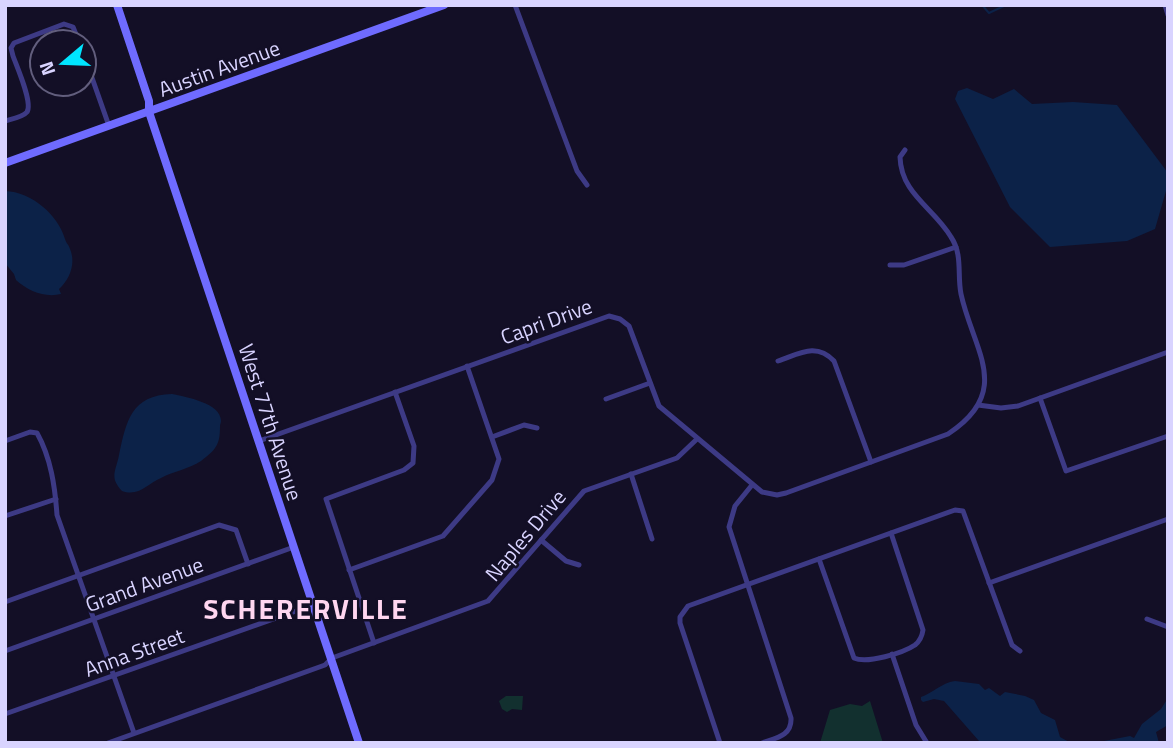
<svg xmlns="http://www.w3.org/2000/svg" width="1173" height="748" font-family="'Titillium Web',sans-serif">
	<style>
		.green { fill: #12302f }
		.water { fill: #0c2248 }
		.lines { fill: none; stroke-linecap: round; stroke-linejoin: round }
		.stream { stroke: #0c2248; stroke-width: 2 }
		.street { stroke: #3d3a85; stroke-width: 5 }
		.secondary { stroke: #6f6bff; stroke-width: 8 }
		.labels { text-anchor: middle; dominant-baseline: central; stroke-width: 5; stroke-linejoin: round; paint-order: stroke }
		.street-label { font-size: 21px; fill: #d9d4ff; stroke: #130f26 }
		.district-label { font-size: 28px; font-weight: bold; letter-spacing: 2px; fill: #ffd6f0; stroke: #130f26 }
	</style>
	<rect width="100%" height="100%" fill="#130f26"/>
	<g class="green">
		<path d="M506,696H523L522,710L512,709L507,712L502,709L499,701Z"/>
		<path d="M870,701L883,743H820L830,710L850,704L862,706Z"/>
	</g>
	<g class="water">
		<path d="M967,88L993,99L1014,89L1032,104L1073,102L1117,105L1168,173V184L1155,229L1127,241L1050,247L1010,207L955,99L958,91Z"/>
		<path d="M5,191C32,192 58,215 65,239C67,245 68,243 70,249C76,263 70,279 59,289L61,294C45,298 28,291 16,280L14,274L5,263Z"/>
		<path d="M172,394C186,397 221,403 221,421C221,423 220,424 220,426C220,444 217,449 201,461C189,469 174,471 161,478C147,484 139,497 122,491C109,477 116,471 119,455C126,422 131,395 172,394Z"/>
		<path d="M955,681L979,684L985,690L989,688L1000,696L1005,692L1025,696L1034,700L1041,713L1055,720L1060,737L1071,743H983L979,741L944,701L934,699L923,702L921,700V697C933,693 941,683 955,681Z"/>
		<path d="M1168,698V725L1156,732L1159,743H1077L1104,741L1130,736L1134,738L1142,724L1161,709Z"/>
	</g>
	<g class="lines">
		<path class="stream" d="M982,5L989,13L1006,5"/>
		<g class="street">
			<path d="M515,5L577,171L587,185"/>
			<path d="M1165,5L1168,15"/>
			<path d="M84,55L109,126"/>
			<path d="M5,121C12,119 23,117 27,112C33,103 17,67 13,56L11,48L14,43L64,24L73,27L79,42"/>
			<path d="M890,265H904L956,247"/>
			<path d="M778,361C799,354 816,342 834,361L871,462"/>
			<path d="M1040,398L1066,471L1168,436"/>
			<path d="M606,399L650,383"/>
			<path d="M978,405L1001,408L1018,406L1168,352"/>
			<path d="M492,437L524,425L537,428"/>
			<path d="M5,441L30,432L37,433C51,458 55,487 57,515L134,733"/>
			<path d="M259,441L609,316L620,319L629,326L659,406L762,492L777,495L786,493L948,434C1014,391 973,350 961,294C957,274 963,255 951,237C934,208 901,194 900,157L905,150"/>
			<path d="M631,474L652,539"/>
			<path d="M752,485L735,506L729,527L791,718C792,736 776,738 762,743"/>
			<path d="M5,516L56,499"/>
			<path d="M541,540L566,561L579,565"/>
			<path d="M819,559L854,658C867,664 903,653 915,645C920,641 922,637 923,630L891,533"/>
			<path d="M349,570L443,536L492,480L499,459L467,366"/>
			<path d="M989,583L1168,519"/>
			<path d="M5,602L219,525L236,530L248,564"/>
			<path d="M1147,619L1168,627"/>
			<path d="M374,643L326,499L404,470L413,463L414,446L395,392"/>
			<path d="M5,651L294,547"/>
			<path d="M892,654L916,725L927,743"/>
			<path d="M5,714L313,605"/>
			<path d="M108,743L325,665L332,658L488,601L584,491L677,458L697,439"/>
			<path d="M720,743L680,623V617L688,606L955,510L963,511L1012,645L1020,651"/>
		</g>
		<g class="secondary">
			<path d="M117,5L149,101V112L359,743"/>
			<path d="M5,163L444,5"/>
		</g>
	</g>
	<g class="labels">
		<g class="street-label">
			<text transform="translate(219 68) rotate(-20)">Austin Avenue</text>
			<text transform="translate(546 321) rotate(-20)">Capri Drive</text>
			<text transform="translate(271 422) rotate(72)">West 77th Avenue</text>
			<text transform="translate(525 535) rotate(-50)">Naples Drive</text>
			<text transform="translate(144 584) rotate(-20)">Grand Avenue</text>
			<text transform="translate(134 652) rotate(-20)">Anna Street</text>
		</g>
		<g class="district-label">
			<text x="306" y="608">SCHERERVILLE</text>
		</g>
	</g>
	<rect width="1173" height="748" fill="none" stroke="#d9d4ff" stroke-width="14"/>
	<g transform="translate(63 63) rotate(251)"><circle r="33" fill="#130f26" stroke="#625e7d" stroke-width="2"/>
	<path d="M0-5L12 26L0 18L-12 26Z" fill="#00e5ff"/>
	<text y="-10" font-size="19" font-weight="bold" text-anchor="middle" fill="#d9d4ff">N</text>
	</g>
</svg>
